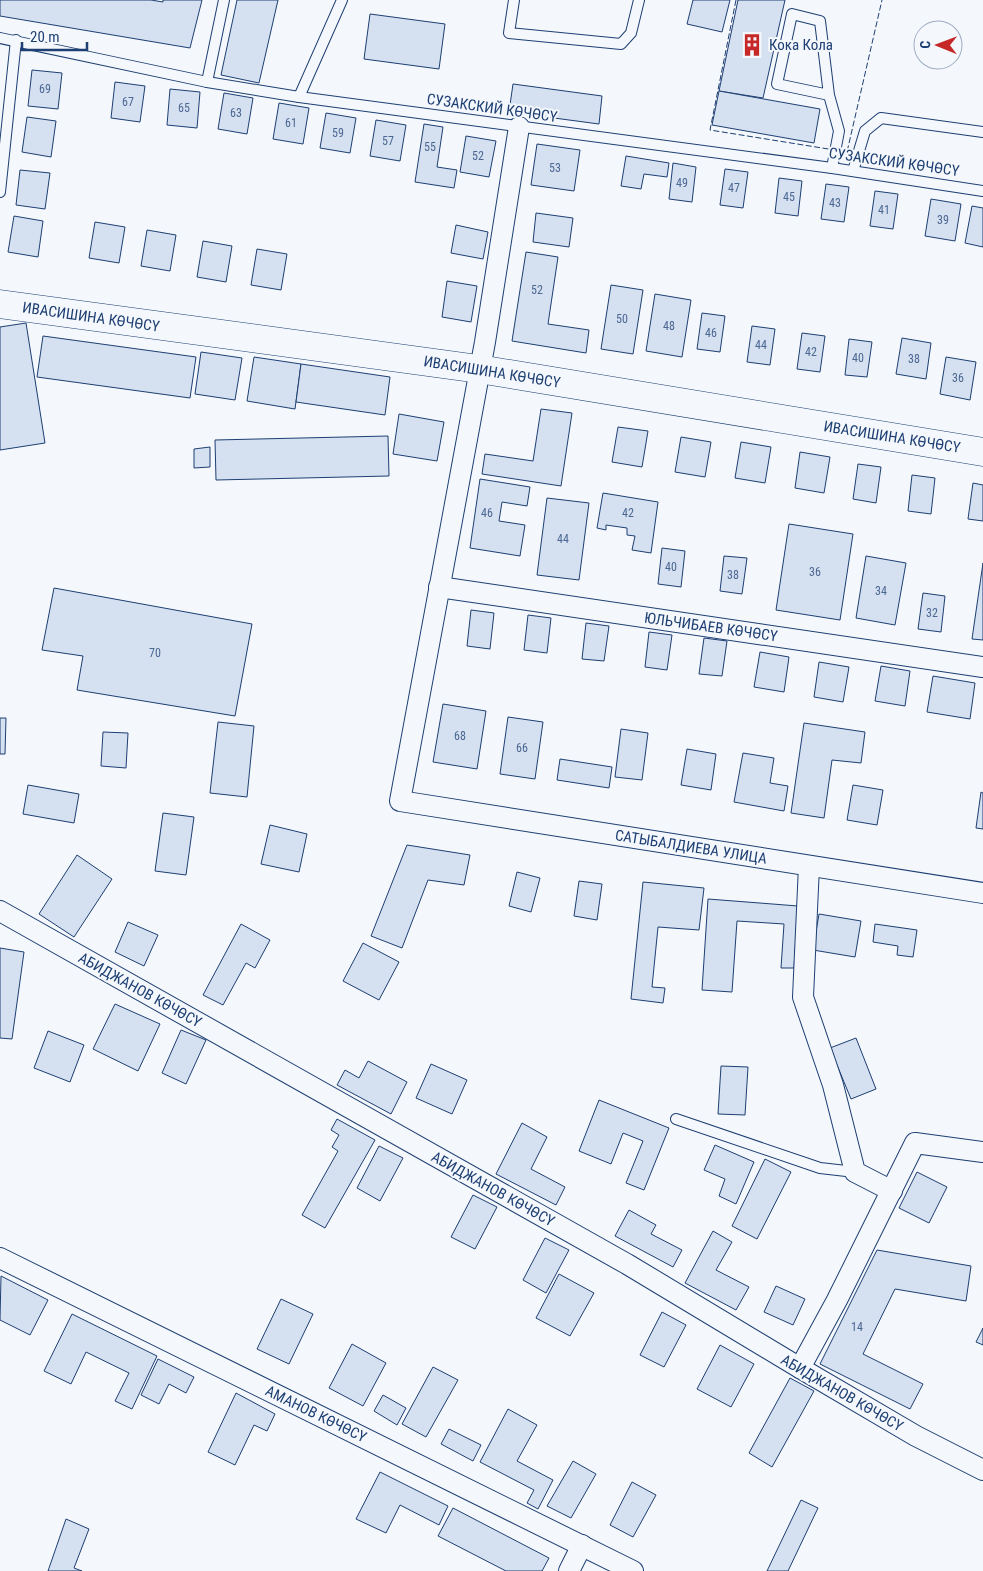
<svg xmlns="http://www.w3.org/2000/svg" width="983" height="1571" font-family="'Roboto Condensed',sans-serif">
	<style>
		.building { fill: #d5e0f0; stroke: #1d3f73 }
		.lines { fill: none; stroke-linecap: round; stroke-linejoin: round }
		.lane-casing { stroke: #1d3f73; stroke-width: 12 }
		.street-casing { stroke: #1d3f73; stroke-width: 22 }
		.secondary-casing { stroke: #1d3f73; stroke-width: 29 }
		.lane { stroke: #f4f7fb; stroke-width: 10 }
		.street { stroke: #f4f7fb; stroke-width: 20 }
		.secondary { stroke: #f4f7fb; stroke-width: 28 }
		.fence { stroke: #1d3f73; stroke-width: 1; stroke-dasharray: 6 2.5; stroke-linecap: butt }
		.labels { text-anchor: middle; dominant-baseline: central; stroke-width: 4; stroke-linejoin: round; paint-order: stroke }
		.number-label { font-size: 12px; fill: #4b6792 }
		.poi-label { font-size: 15px; fill: #1d3f73; stroke: #f4f7fb; text-anchor: start }
		.street-label { font-size: 15px; fill: #1d3f73; stroke: #f4f7fb }
	</style>
	<rect width="100%" height="100%" fill="#f4f7fb"/>
	<g class="building">
		<path d="M0,0H151L163,2V0H202L190,48L0,16Z"/>
		<path d="M237,0H278L259,83L221,75Z"/>
		<path d="M693,0H730L722,32L687,24Z"/>
		<path d="M738,0H785L763,98L719,91Z"/>
		<path d="M370,14L445,24L439,69L364,59Z"/>
		<path d="M32,70L62,73L58,109L28,106Z"/>
		<path d="M115,82L145,86L140,122L111,118Z"/>
		<path d="M513,84L602,96L599,124L509,112Z"/>
		<path d="M170,89L200,92L197,128L167,125Z"/>
		<path d="M719,91L820,109L814,143L712,125Z"/>
		<path d="M224,93L253,98L247,134L218,129Z"/>
		<path d="M279,103L309,108L303,144L273,139Z"/>
		<path d="M326,113L356,118L350,153L320,148Z"/>
		<path d="M27,117L56,121L51,157L22,152Z"/>
		<path d="M376,120L406,125L400,161L370,156Z"/>
		<path d="M424,124L443,127L437,167L457,170L454,188L415,182Z"/>
		<path d="M466,136L496,141L489,177L460,172Z"/>
		<path d="M537,144L580,150L574,191L531,185Z"/>
		<path d="M626,156L669,163L667,177L644,174L641,189L621,186Z"/>
		<path d="M673,163L696,167L692,202L669,199Z"/>
		<path d="M725,169L748,172L743,208L720,205Z"/>
		<path d="M20,170L50,173L45,209L16,205Z"/>
		<path d="M779,178L802,181L798,216L775,213Z"/>
		<path d="M826,184L849,187L844,222L821,219Z"/>
		<path d="M875,191L898,194L893,229L870,226Z"/>
		<path d="M931,199L961,204L955,241L925,236Z"/>
		<path d="M972,206L983,208V247L965,243Z"/>
		<path d="M536,213L573,218L569,247L533,242Z"/>
		<path d="M14,216L43,221L38,257L8,252Z"/>
		<path d="M95,222L125,227L119,263L89,258Z"/>
		<path d="M456,225L488,232L483,259L451,253Z"/>
		<path d="M147,230L176,235L170,271L141,266Z"/>
		<path d="M203,241L232,246L226,282L197,277Z"/>
		<path d="M257,249L287,254L281,290L251,285Z"/>
		<path d="M526,252L558,257L548,324L589,330L586,353L512,341Z"/>
		<path d="M447,281L477,286L471,322L442,317Z"/>
		<path d="M611,285L643,290L633,354L601,349Z"/>
		<path d="M655,294L691,300L682,357L646,351Z"/>
		<path d="M702,313L725,316L720,352L697,349Z"/>
		<path d="M26,323L45,443L0,450V327Z"/>
		<path d="M752,326L775,329L770,365L747,362Z"/>
		<path d="M802,333L825,336L820,372L797,369Z"/>
		<path d="M43,336L196,357L190,398L37,377Z"/>
		<path d="M902,338L931,343L926,379L896,374Z"/>
		<path d="M849,339L872,342L867,377L845,375Z"/>
		<path d="M201,352L242,358L235,400L195,394Z"/>
		<path d="M254,357L301,364L295,409L247,401Z"/>
		<path d="M946,357L976,362L970,400L940,394Z"/>
		<path d="M301,364L390,377L385,415L296,402Z"/>
		<path d="M541,409L572,413L561,486L482,474L485,454L533,461Z"/>
		<path d="M399,414L444,422L437,461L393,454Z"/>
		<path d="M618,427L648,431L642,467L612,462Z"/>
		<path d="M388,436L389,476L216,480L215,440Z"/>
		<path d="M681,437L711,442L705,477L675,472Z"/>
		<path d="M741,442L771,447L765,483L735,478Z"/>
		<path d="M210,447V467L194,468V449Z"/>
		<path d="M800,452L830,457L824,493L795,488Z"/>
		<path d="M858,464L881,467L876,503L853,499Z"/>
		<path d="M912,475L935,478L931,514L908,511Z"/>
		<path d="M480,479L530,487L527,506L502,502L499,521L525,525L520,556L470,548Z"/>
		<path d="M973,483L983,485V521L968,519Z"/>
		<path d="M603,493L658,502L651,553L632,550L635,536L627,535V528L606,525V530L597,528Z"/>
		<path d="M547,498L589,503L579,580L537,575Z"/>
		<path d="M789,524L853,534L840,620L776,610Z"/>
		<path d="M662,548L685,551L681,587L658,584Z"/>
		<path d="M724,556L747,558L742,594L720,591Z"/>
		<path d="M866,556L906,563L895,625L856,618Z"/>
		<path d="M983,563V640L972,639Z"/>
		<path d="M54,588L252,624L235,716L77,690L83,656L42,650Z"/>
		<path d="M923,593L945,596L941,632L918,629Z"/>
		<path d="M471,610L494,613L490,649L467,646Z"/>
		<path d="M528,615L551,618L547,653L524,650Z"/>
		<path d="M586,623L609,626L604,661L582,659Z"/>
		<path d="M649,632L672,635L667,670L645,667Z"/>
		<path d="M704,638L727,641L722,676L699,674Z"/>
		<path d="M760,652L789,657L784,692L754,687Z"/>
		<path d="M819,662L849,667L843,702L814,697Z"/>
		<path d="M881,666L910,671L905,706L875,701Z"/>
		<path d="M933,676L975,683L970,719L927,712Z"/>
		<path d="M443,704L486,711L477,769L433,762Z"/>
		<path d="M508,717L543,722L535,779L500,774Z"/>
		<path d="M0,718H6L5,754H0Z"/>
		<path d="M218,722L254,726L247,797L210,793Z"/>
		<path d="M804,723L865,732L861,763L832,760L824,818L791,813Z"/>
		<path d="M621,729L648,733L642,780L615,777Z"/>
		<path d="M103,732L128,733L126,768L101,766Z"/>
		<path d="M687,749L716,754L711,790L681,785Z"/>
		<path d="M743,753L774,758L770,783L788,786L784,811L734,802Z"/>
		<path d="M560,759L612,767L609,788L557,780Z"/>
		<path d="M28,785L79,794L74,823L23,814Z"/>
		<path d="M853,785L883,790L877,825L847,820Z"/>
		<path d="M981,792L983,793V829L976,828Z"/>
		<path d="M163,813L194,817L186,875L155,871Z"/>
		<path d="M270,825L307,834L299,872L261,864Z"/>
		<path d="M407,845L470,855L464,885L428,880L402,948L371,936Z"/>
		<path d="M77,855L112,879L74,937L39,914Z"/>
		<path d="M517,872L540,878L531,912L509,906Z"/>
		<path d="M579,881L602,884L597,920L574,916Z"/>
		<path d="M643,882L704,888L699,930L658,927L652,987L665,988L663,1003L631,999Z"/>
		<path d="M708,899L798,906L794,968H781L784,924L737,921L732,992L702,990Z"/>
		<path d="M819,914L861,921L855,957L813,950Z"/>
		<path d="M128,922L158,935L144,966L115,952Z"/>
		<path d="M241,924L270,940L255,968L246,963L223,1005L203,995Z"/>
		<path d="M875,924L917,930L913,957L897,955L898,946L873,942Z"/>
		<path d="M363,943L399,962L379,1000L343,981Z"/>
		<path d="M0,948L24,952L12,1039L0,1038Z"/>
		<path d="M115,1004L160,1024L138,1071L93,1049Z"/>
		<path d="M181,1030L206,1040L186,1084L162,1073Z"/>
		<path d="M48,1031L84,1045L70,1082L34,1068Z"/>
		<path d="M856,1038L876,1089L851,1099L830,1048Z"/>
		<path d="M368,1061L407,1082L391,1114L337,1085L345,1070L359,1078Z"/>
		<path d="M431,1064L467,1080L452,1114L416,1098Z"/>
		<path d="M721,1066L748,1067L745,1115L718,1114Z"/>
		<path d="M599,1100L669,1128L644,1190L626,1183L643,1141L623,1133L611,1164L579,1151Z"/>
		<path d="M337,1119L375,1140L325,1228L302,1215L338,1151L332,1147L339,1135L331,1130Z"/>
		<path d="M522,1123L547,1137L531,1169L565,1187L556,1205L496,1174Z"/>
		<path d="M715,1145L754,1162L736,1204L719,1196L725,1179L704,1170Z"/>
		<path d="M379,1146L403,1158L380,1201L357,1188Z"/>
		<path d="M765,1159L791,1172L757,1239L732,1226Z"/>
		<path d="M917,1172L947,1187L929,1223L899,1208Z"/>
		<path d="M473,1195L497,1207L475,1249L451,1237Z"/>
		<path d="M629,1210L656,1225L651,1234L682,1250L673,1267L615,1236Z"/>
		<path d="M713,1231L732,1242L716,1270L749,1287L736,1310L685,1283Z"/>
		<path d="M545,1238L569,1250L546,1293L523,1280Z"/>
		<path d="M877,1250L971,1266L966,1301L895,1289L863,1354L923,1384L910,1409L820,1364Z"/>
		<path d="M559,1274L594,1293L570,1336L536,1318Z"/>
		<path d="M1,1276L48,1300L30,1335L0,1320Z"/>
		<path d="M776,1286L805,1299L793,1325L764,1312Z"/>
		<path d="M281,1299L313,1314L289,1364L257,1349Z"/>
		<path d="M662,1312L686,1325L664,1367L640,1355Z"/>
		<path d="M72,1314L157,1356L132,1409L115,1401L129,1373L86,1352L71,1384L44,1371Z"/>
		<path d="M983,1328V1345L976,1342Z"/>
		<path d="M352,1344L386,1363L363,1406L329,1388Z"/>
		<path d="M720,1345L754,1364L731,1407L697,1389Z"/>
		<path d="M158,1359L194,1377L186,1393L169,1384L159,1404L141,1395Z"/>
		<path d="M433,1367L458,1380L426,1437L402,1424Z"/>
		<path d="M790,1378L814,1391L772,1467L749,1453Z"/>
		<path d="M236,1393L275,1414L267,1431L254,1425L235,1465L208,1452Z"/>
		<path d="M383,1395L406,1408L397,1425L374,1411Z"/>
		<path d="M508,1409L537,1425L517,1461L553,1480L538,1509L527,1503L534,1490L480,1462Z"/>
		<path d="M449,1429L481,1445L473,1461L441,1444Z"/>
		<path d="M573,1461L596,1474L571,1518L547,1506Z"/>
		<path d="M380,1472L448,1506L439,1525L400,1505L386,1533L356,1519Z"/>
		<path d="M632,1482L656,1495L633,1537L610,1525Z"/>
		<path d="M801,1500L818,1508L788,1571H767Z"/>
		<path d="M453,1508L549,1558L542,1571H506L438,1536Z"/>
		<path d="M66,1519L89,1529L74,1568L82,1571H48Z"/>
	</g>
	<g class="lines">
		<defs>
			<g id="lane">
				<path d="M514,0L509,33L621,44L631,33L639,0"/>
				<path d="M0,38L207,82L299,97L832,168L983,191"/>
				<path d="M207,82L224,0"/>
				<path d="M829,95L820,21L792,14L777,84L829,95L839,131L832,168"/>
				<path d="M299,97L342,0"/>
				<path d="M853,171L865,131L881,118L983,132"/>
				<path d="M0,192L16,40"/>
				<path d="M676,1119L820,1168L855,1172"/>
			</g>
			<g id="street">
				<path d="M519,127L485,342L400,801L983,893"/>
				<path d="M439,587L983,667"/>
				<path d="M809,866L803,997L833,1085L855,1172L892,1191"/>
				<path d="M0,911L627,1264L800,1368L916,1436L983,1470"/>
				<path d="M0,1258L633,1571"/>
				<path d="M800,1368L837,1300L915,1143L983,1152"/>
				<path d="M569,1571L582,1545"/>
			</g>
			<path id="secondary" d="M0,304L479,369L983,452"/>
		</defs>
		<use href="#lane" class="lane-casing"/>
		<use href="#street" class="street-casing"/>
		<use href="#secondary" class="secondary-casing"/>
		<use href="#lane" class="lane"/>
		<use href="#street" class="street"/>
		<use href="#secondary" class="secondary"/>
		<path class="fence" d="M736,0L710,130L847,152L882,0"/>
	</g>
	<defs>
		<symbol id="building-bare" viewBox="-9 -9 18 18"><path d="M-4-6H4V6H1V3H-1V6H-4ZM-2.5-4.3h1.7v1.8h-1.7ZM.8-4.3h1.7v1.8H.8ZM-2.5-1h1.7V.8h-1.7ZM.8-1h1.7V.8H.8Z" fill="#c62828" stroke="#f4f7fb" stroke-width="2.5" paint-order="stroke"/></symbol>
	</defs>
	<g fill-rule="evenodd">
		<use href="#building-bare" x="736" y="29" width="32" height="32"/>
	</g>
	<g class="labels">
		<g class="number-label">
			<text x="45" y="89">69</text>
			<text x="128" y="102">67</text>
			<text x="184" y="108">65</text>
			<text x="236" y="113">63</text>
			<text x="291" y="123">61</text>
			<text x="338" y="133">59</text>
			<text x="388" y="141">57</text>
			<text x="430" y="147">55</text>
			<text x="478" y="156">52</text>
			<text x="555" y="168">53</text>
			<text x="682" y="183">49</text>
			<text x="734" y="188">47</text>
			<text x="789" y="197">45</text>
			<text x="835" y="203">43</text>
			<text x="884" y="210">41</text>
			<text x="943" y="220">39</text>
			<text x="537" y="290">52</text>
			<text x="622" y="319">50</text>
			<text x="669" y="326">48</text>
			<text x="711" y="333">46</text>
			<text x="761" y="345">44</text>
			<text x="811" y="352">42</text>
			<text x="858" y="358">40</text>
			<text x="914" y="359">38</text>
			<text x="958" y="378">36</text>
			<text x="487" y="513">46</text>
			<text x="628" y="513">42</text>
			<text x="563" y="539">44</text>
			<text x="671" y="567">40</text>
			<text x="815" y="572">36</text>
			<text x="733" y="575">38</text>
			<text x="881" y="591">34</text>
			<text x="932" y="613">32</text>
			<text x="155" y="653">70</text>
			<text x="460" y="736">68</text>
			<text x="522" y="748">66</text>
			<text x="857" y="1327">14</text>
		</g>
		<g class="poi-label">
			<text x="769" y="45">Кока Кола</text>
		</g>
		<g class="street-label">
			<text transform="translate(492 108) rotate(8)">СУЗАКСКИЙ КӨЧӨСҮ</text>
			<text transform="translate(894 162) rotate(8)">СУЗАКСКИЙ КӨЧӨСҮ</text>
			<text transform="translate(91 317) rotate(8)">ИВАСИШИНА КӨЧӨСҮ</text>
			<text transform="translate(492 372) rotate(9)">ИВАСИШИНА КӨЧӨСҮ</text>
			<text transform="translate(892 437) rotate(9)">ИВАСИШИНА КӨЧӨСҮ</text>
			<text transform="translate(711 627) rotate(8)">ЮЛЬЧИБАЕВ КӨЧӨСҮ</text>
			<text transform="translate(691 847) rotate(9)">САТЫБАЛДИЕВА УЛИЦА</text>
			<text transform="translate(140 990) rotate(29)">АБИДЖАНОВ КӨЧӨСҮ</text>
			<text transform="translate(493 1189) rotate(29)">АБИДЖАНОВ КӨЧӨСҮ</text>
			<text transform="translate(842 1393) rotate(30)">АБИДЖАНОВ КӨЧӨСҮ</text>
			<text transform="translate(316 1414) rotate(26)">АМАНОВ КӨЧӨСҮ</text>
		</g>
	</g>
	<g transform="translate(938 45) rotate(271)"><circle r="24" fill="#f4f7fb" stroke="#9eadc5"/>
	<path d="M0-4L9 19L0 12L-9 19Z" fill="#c62828"/>
	<text y="-8" font-size="14" font-weight="bold" text-anchor="middle" fill="#1d3f73">С</text>
	</g>
	<path d="M22 42v8h65v-8" fill="none" stroke="#1d3f73" stroke-width="2.5"/>
	<text x="30" y="42" font-size="15" fill="#1d3f73" stroke="#f4f7fb" stroke-width="4" paint-order="stroke">20 m</text>
</svg>
